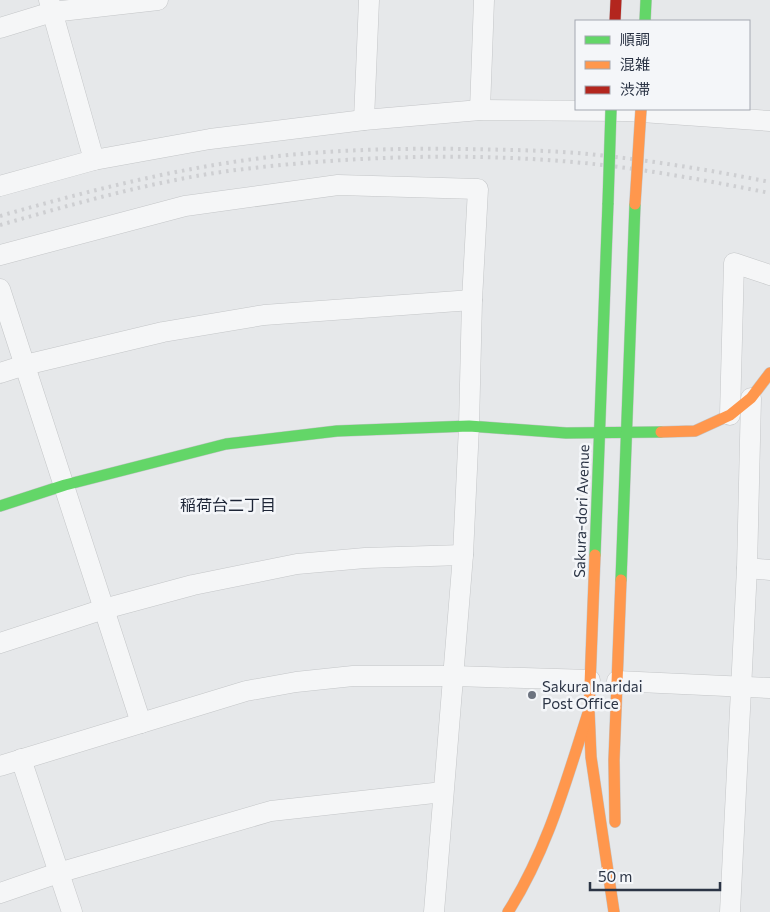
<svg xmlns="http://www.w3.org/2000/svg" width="770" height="912" font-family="Commissioner,'Noto Sans JP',sans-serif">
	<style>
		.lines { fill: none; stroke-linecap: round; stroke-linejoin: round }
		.street-casing { stroke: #c4c6c8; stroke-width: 21 }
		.fast-casing { stroke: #c4c6c8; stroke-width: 12 }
		.slow-casing { stroke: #c4c6c8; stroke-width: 12 }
		.jam-casing { stroke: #c4c6c8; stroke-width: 12 }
		.street { stroke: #f5f6f7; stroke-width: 20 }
		.fast { stroke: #63d668; stroke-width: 11 }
		.slow { stroke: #ff974d; stroke-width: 11 }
		.jam { stroke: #b3261e; stroke-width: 11 }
		.rail { stroke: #cecfd2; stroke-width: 4; stroke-dasharray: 2.5 5; stroke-linecap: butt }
		.fast-bridge-casing { stroke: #c4c6c8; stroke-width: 12; stroke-linecap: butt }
		.slow-bridge-casing { stroke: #c4c6c8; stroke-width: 12; stroke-linecap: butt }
		.fast-bridge { stroke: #63d668; stroke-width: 11 }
		.slow-bridge { stroke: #ff974d; stroke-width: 11 }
		.poi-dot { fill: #6c737f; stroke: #f4f6f9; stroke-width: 2 }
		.labels { text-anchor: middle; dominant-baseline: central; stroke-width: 5; stroke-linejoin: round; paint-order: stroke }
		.street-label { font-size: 15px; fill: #2b3445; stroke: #f4f6f9 }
		.poi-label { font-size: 15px; fill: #2b3445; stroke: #f4f6f9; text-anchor: start }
		.neighbourhood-label { font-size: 16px; fill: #1d2536; stroke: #f4f6f9 }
	</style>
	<rect width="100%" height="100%" fill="#e6e8ea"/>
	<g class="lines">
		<defs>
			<g id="street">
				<path d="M49,0L94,160"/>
				<path d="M0,28L52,12L158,0"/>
				<path d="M480,110L484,0"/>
				<path d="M364,120L369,0"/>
				<path d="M0,186L94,160L210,139L364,120L480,110L627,111L770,121"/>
				<path d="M0,255L185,206L338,185L478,189L472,300L469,426L463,555L434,912"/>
				<path d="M0,289L141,723"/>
				<path d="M0,373L25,365L163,332L264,315L472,300"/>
				<path d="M730,415L734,263L770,275"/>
				<path d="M747,568L770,570"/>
				<path d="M0,643L104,609L193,585L297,564L365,558L463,555"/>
				<path d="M617,681L770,688"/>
				<path d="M21,759L72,912"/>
				<path d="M0,766L246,691L296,682L353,676H454L590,680"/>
				<path d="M0,893L58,873L271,811L443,792"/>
				<path d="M730,912L747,568L751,398"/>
			</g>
			<g id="fast">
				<path d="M645,21L646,0"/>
				<path d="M0,506L65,485L226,444L337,431L469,426L566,433L661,432"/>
				<path d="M595,555L608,203"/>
				<path d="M621,580L635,204"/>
			</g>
			<g id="slow">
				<path d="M661,432L695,431L730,415L751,398L770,373"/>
				<path d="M595,555L589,710L591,757L614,912"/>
				<path d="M615,822L614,760L621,580"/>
				<path d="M508,912C548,849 566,781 589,710"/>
			</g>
			<path id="jam" d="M615,21L616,0"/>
		</defs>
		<use href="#street" class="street-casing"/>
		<use href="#fast" class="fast-casing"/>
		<use href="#slow" class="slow-casing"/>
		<use href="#jam" class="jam-casing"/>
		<use href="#street" class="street"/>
		<use href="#fast" class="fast"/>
		<use href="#slow" class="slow"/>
		<use href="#jam" class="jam"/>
		<g class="rail">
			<path d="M0,216C77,194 154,174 233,162C310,150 389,148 467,149C507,150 548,150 588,154C649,160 710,170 770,182"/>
			<path d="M0,225C77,203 157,180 236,170C351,156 469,152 584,163C646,169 709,181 770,193"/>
		</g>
		<defs>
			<path id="fast-bridge" d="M608,203L611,109"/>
			<path id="slow-bridge" d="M635,204L641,109"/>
		</defs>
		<use href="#fast-bridge" class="fast-bridge-casing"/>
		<use href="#slow-bridge" class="slow-bridge-casing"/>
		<use href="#fast-bridge" class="fast-bridge"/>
		<use href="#slow-bridge" class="slow-bridge"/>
	</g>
	<circle class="poi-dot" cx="532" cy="695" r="5"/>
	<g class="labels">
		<g class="street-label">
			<text transform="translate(581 511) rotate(-88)">Sakura-dori Avenue</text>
		</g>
		<g class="poi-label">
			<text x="542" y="686">Sakura Inaridai<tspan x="542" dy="17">Post Office</tspan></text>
		</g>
		<g class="neighbourhood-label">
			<text x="228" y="504">稲荷台二丁目</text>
		</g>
	</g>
	<rect x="575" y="20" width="175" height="90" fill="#f4f6f9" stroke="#a4a8b1"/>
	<rect x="585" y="36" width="25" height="8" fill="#63d668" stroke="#a4a8b1"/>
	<text x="620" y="45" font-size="15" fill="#2b3445">順調</text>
	<rect x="585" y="61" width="25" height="8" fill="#ff974d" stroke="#a4a8b1"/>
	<text x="620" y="70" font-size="15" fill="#2b3445">混雑</text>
	<rect x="585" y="86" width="25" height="8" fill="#b3261e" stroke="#a4a8b1"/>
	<text x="620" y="95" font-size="15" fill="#2b3445">渋滞</text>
	<path d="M590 882v8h130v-8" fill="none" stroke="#2b3445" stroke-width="2.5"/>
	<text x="598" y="882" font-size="15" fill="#2b3445" stroke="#f4f6f9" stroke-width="4" paint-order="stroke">50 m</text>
</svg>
